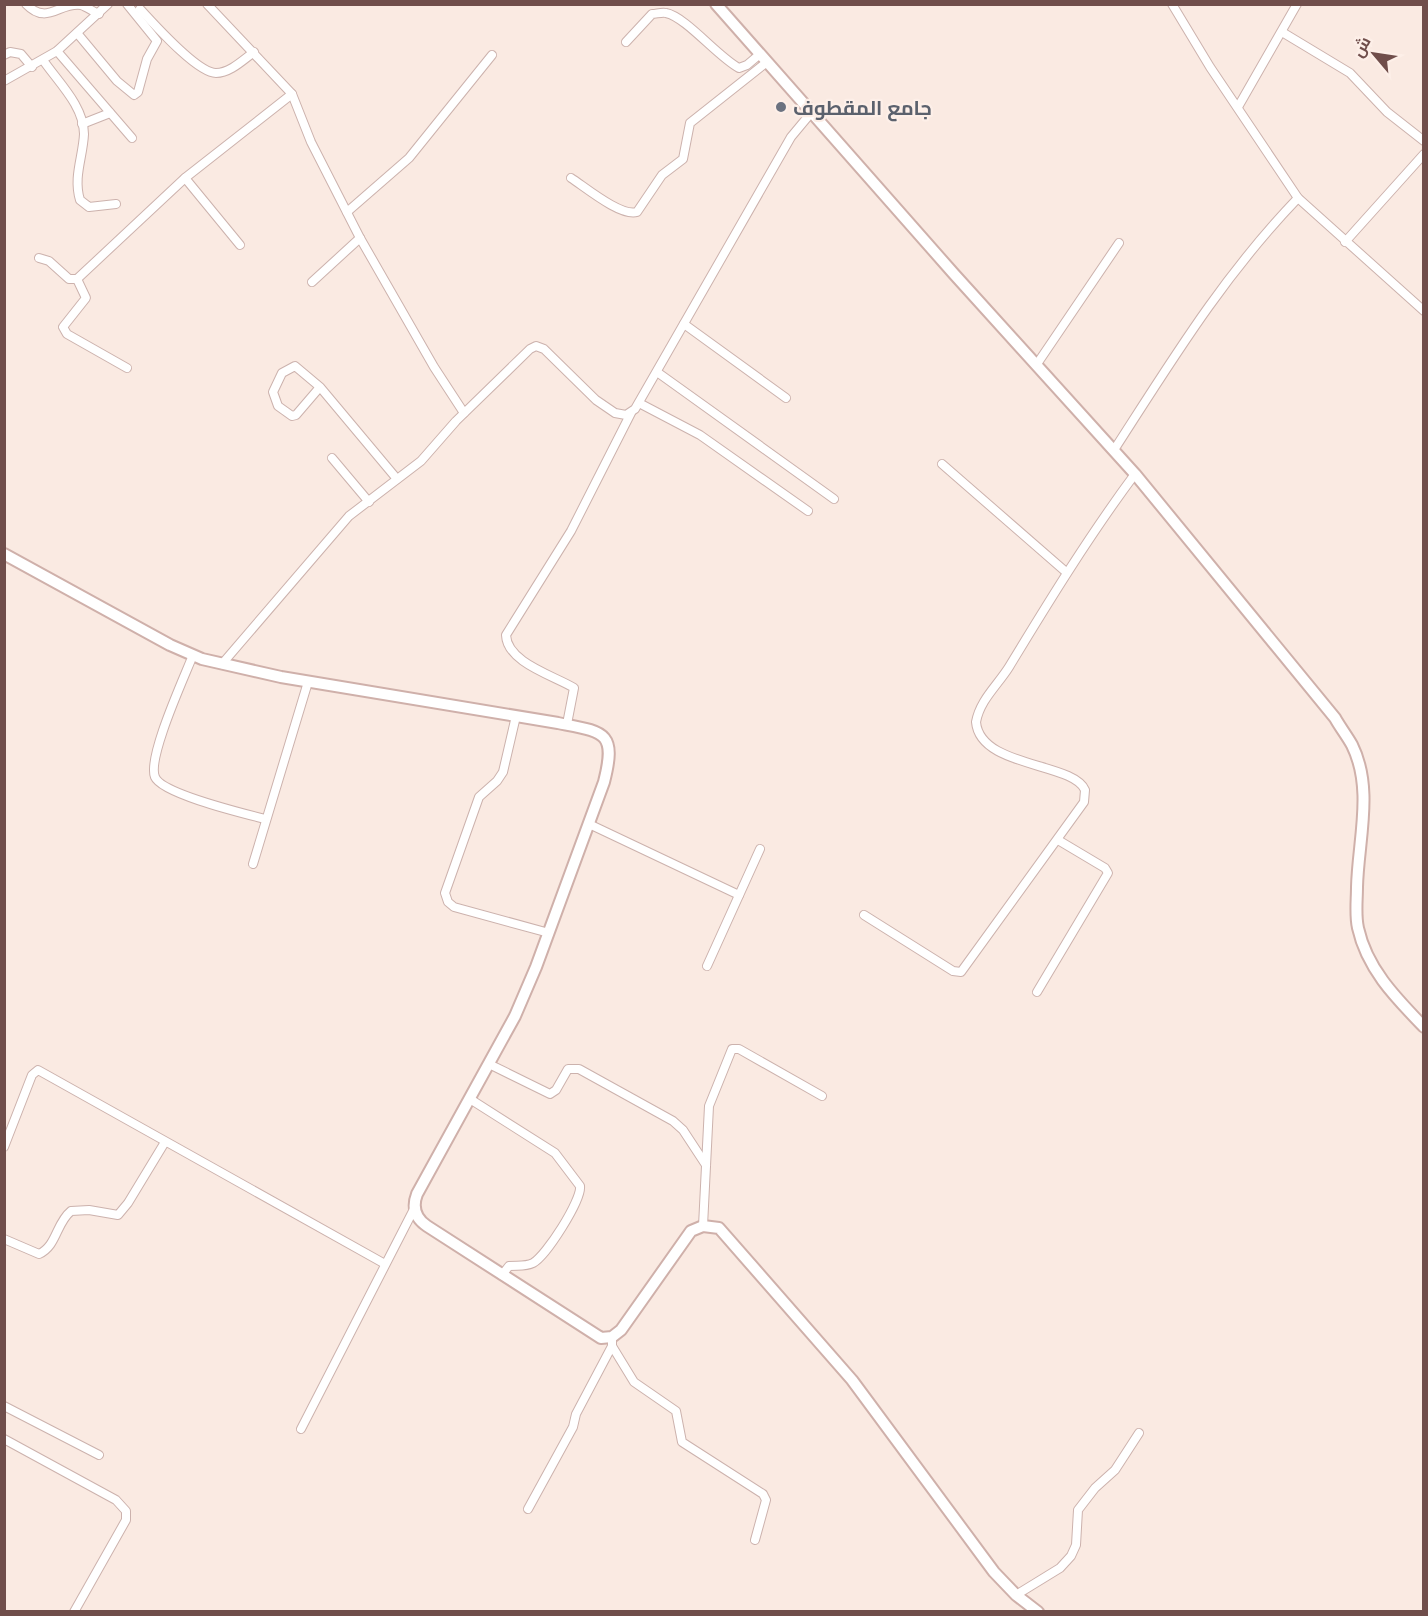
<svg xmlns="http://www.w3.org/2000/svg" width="1428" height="1616" font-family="Lato,Cairo,sans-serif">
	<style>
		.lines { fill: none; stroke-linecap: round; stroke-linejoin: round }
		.street-casing { stroke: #ccb2ad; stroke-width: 10 }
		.secondary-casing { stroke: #cfb0aa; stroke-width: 14 }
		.street { stroke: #fff; stroke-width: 8 }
		.secondary { stroke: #fff; stroke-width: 10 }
		.worship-dot { fill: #6b7280; stroke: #fdefe8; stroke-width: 2 }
		.labels { text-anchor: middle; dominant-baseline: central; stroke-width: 4.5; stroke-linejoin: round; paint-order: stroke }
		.worship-label { font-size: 20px; font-weight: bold; fill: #5b616d; stroke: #fdefe8; text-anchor: start }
	</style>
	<rect width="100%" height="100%" fill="#faeae2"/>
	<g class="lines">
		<defs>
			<g id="street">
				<path d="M26,4C47,26 59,2 81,5C86,6 93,12 99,14"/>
				<path d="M207,4L292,94L311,142L360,238L434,367L464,413"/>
				<path d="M1172,4L1210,67L1298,198L1424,311"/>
				<path d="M140,9C154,24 197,73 216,73C230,73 243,60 254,52"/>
				<path d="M1282,32L1350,73L1387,112L1424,141"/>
				<path d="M77,33L117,81L134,95L138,92L147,59L157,41L127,4"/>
				<path d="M626,42L652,14C656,14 662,12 666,13C686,17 718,57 739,68L747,65L760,54"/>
				<path d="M57,51L132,138"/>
				<path d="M4,55L10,52L21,54L32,67"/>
				<path d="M43,60C58,82 84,106 84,134C83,157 73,177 80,200L89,207L116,204"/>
				<path d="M4,81L57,51L108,4"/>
				<path d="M1238,107L1297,4"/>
				<path d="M82,124L110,113"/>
				<path d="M185,178L240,245"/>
				<path d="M571,178C585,187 621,217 637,212L662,175L683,159L690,123L767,62"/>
				<path d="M347,212L409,158L492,55"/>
				<path d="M1345,242L1424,154"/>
				<path d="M39,258L49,261L69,279H77L185,178L292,94"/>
				<path d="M77,279L86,298L63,327L67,334L127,368"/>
				<path d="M312,282L360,238"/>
				<path d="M684,324L786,398"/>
				<path d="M1037,364L1119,243"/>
				<path d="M657,372L834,499"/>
				<path d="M320,387L296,415L292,416L278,406L273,392L282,373L295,366L320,387L397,479"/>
				<path d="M639,403L700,435L808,511"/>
				<path d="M1114,450C1172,360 1223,276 1298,198"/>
				<path d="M332,458L369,502"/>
				<path d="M942,464L1066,572"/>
				<path d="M193,655C184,678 147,758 155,777C162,794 246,814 265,819"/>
				<path d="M222,664L349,516L421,461L456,421L530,349L536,346L544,349L596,400L615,413L626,415L635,409L791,137L811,113"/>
				<path d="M516,716L503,772L497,781L479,797L445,893L448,902L454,907L549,933"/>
				<path d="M567,724L574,688C555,676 507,663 506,635L571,531L631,413"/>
				<path d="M589,824L739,895"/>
				<path d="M253,864L308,682"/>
				<path d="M864,915L953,971L961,972L1084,802L1085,790C1073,762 980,768 976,722C980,700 997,686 1009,667C1049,601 1089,536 1135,474"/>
				<path d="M707,966L760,849"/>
				<path d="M1037,992L1108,873L1105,868L1058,840"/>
				<path d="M489,1064L550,1094L556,1090L568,1069H579L673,1121L683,1130L706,1165"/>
				<path d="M470,1099L555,1153L580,1186C582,1200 546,1256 533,1263C525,1267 517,1265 509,1266L502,1275"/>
				<path d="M4,1147L32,1075L38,1070L385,1264"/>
				<path d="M703,1226L709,1106L732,1049H739L822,1096"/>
				<path d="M4,1239L39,1254C57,1246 56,1223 71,1211L89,1210L118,1215L128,1203L165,1142"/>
				<path d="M612,1337V1346L634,1382L676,1411L682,1442L763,1494L766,1500L755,1540"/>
				<path d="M4,1406L99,1455"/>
				<path d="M301,1429L414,1209"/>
				<path d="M4,1439L116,1500L126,1511V1520L74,1612"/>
				<path d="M528,1509L573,1427L576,1414L612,1346"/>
				<path d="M1016,1595L1060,1568L1071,1556L1076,1545L1078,1510L1095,1488L1115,1470L1139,1433"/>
			</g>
			<g id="secondary">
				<path d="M716,4L954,274L1135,474L1335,718C1340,727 1347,736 1352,745C1374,789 1358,841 1357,887C1357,900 1355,915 1358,928C1367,969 1396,998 1424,1027"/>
				<path d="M4,554L170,645L202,659L281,677L558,723C604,732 617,731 604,782L536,967L515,1016L417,1194C412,1207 415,1218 427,1226L601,1338L612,1337L621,1330L691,1231L703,1226L719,1228L852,1380L994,1572L1016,1595L1038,1612"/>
			</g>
		</defs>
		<use href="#street" class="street-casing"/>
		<use href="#secondary" class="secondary-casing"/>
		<use href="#street" class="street"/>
		<use href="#secondary" class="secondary"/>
	</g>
	<circle class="worship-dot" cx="781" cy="107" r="6"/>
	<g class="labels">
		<g class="worship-label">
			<text x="793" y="107">جامع المقطوف</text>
		</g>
	</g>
	<rect width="1428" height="1616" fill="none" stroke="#704e4b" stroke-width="12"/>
	<g transform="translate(1374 54) rotate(299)" stroke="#fdefe8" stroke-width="4.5" paint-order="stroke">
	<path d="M0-4.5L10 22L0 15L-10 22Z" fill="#704e4b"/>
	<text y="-9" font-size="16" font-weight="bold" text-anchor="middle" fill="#704e4b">ش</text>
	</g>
</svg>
